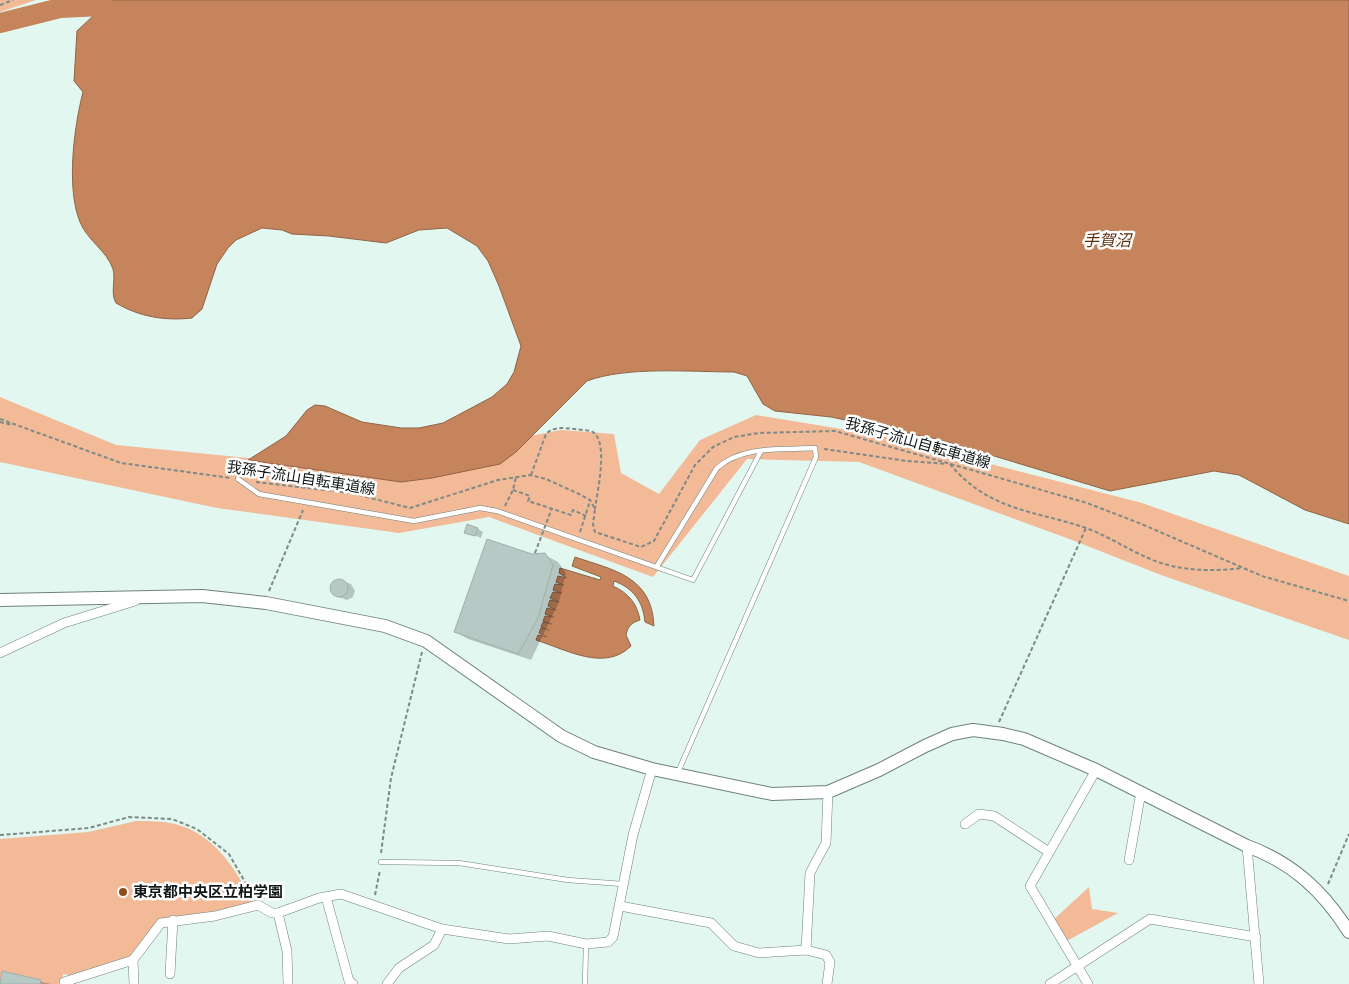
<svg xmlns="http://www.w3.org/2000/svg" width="1349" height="984" font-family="Roboto,'Noto Sans JP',sans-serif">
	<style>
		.green { fill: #f2ba97 }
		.water { fill: #c5845b; stroke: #8f6447 }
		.shadow { fill: #0003 }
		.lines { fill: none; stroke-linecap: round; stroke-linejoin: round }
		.river { stroke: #c5845b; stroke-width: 20 }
		.building { fill: #b6c9c4; stroke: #9fb1ac }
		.lane-casing { stroke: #6f817c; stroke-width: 5.5 }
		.street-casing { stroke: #6f817c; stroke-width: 10 }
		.secondary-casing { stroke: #6f817c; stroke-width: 14 }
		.path { stroke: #7d8a87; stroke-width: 2; stroke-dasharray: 4 2.5; stroke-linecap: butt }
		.lane { stroke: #fff; stroke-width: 4.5 }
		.street { stroke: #fff; stroke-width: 9 }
		.secondary { stroke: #fff; stroke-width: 12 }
		.path-bridge { stroke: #7d8a87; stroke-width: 2; stroke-dasharray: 4 2.5; stroke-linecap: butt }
		.poi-dot { fill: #8e4c1b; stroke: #fff; stroke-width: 2 }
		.labels { text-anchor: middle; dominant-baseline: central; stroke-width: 5; stroke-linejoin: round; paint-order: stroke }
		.street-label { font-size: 15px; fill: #111817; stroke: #fff }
		.poi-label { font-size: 15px; font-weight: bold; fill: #111817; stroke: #fff; text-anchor: start }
		.water-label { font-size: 16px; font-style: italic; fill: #5a2e0e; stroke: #fff }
	</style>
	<rect width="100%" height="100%" fill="#e3f7f1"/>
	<g class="green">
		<path d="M0,0H36L0,12Z"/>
		<path d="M0,397L116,445L359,469L561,430L614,434L621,473L659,494L700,440L756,415L878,435L1142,503L1349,576V640L1161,575L1072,540L859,462L747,459L653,577L489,517L399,533L217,508L0,462Z"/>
		<path d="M136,821C148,821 162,821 175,824C214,834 237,869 253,904L159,921L130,956L73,976L63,974L62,984H0V839L88,832Z"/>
		<path d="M1089,887L1092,909L1118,913L1063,943L1051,922Z"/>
	</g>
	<g class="water">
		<path d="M110,0H1349V524L1305,510L1239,475L1214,471L1110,491L941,440L831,417L775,411L763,404L747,376L734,372C691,372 627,366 587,381L516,452L500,464L432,478L401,482L248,460L286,436L307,410L315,405L325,406L362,422L401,428H419L443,423L492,397L507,384L514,372L521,346L499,286L488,261L477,246L447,228L419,230L386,243L329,236L292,234L282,230L262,228L236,240L228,248L217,264L202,309L192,318C165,321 140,317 116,303C110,293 116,281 113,269C107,251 87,240 80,222C66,188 74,127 83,92L74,81L77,31Z"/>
		<path d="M575,557C613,570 652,576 654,626L645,622C643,601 633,588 614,581L613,586C628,593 637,603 640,620C631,623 628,626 626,635L631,646C605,672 567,650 536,640L538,635L547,637L539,633L541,628L549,630L541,627L543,622L552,624L543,621L545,616L554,617L545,614L547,608L556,610L548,606L550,600L559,602L550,598L553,592L562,593L553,590L555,584L564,585L556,582L558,576L567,578L559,573L560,568L600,580L601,577L572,566Z"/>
	</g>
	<g class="shadow">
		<path d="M478,529L483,532L481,538L466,532Z"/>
		<path d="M545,555L558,562L566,573L559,602L531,660L468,639L456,632L532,556Z"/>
		<path d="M337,579L351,584L355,591L353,597L347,600L335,596L331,589L332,583Z"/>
		<path d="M3,973L51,984H0Z"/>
	</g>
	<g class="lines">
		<path class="river" d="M0,23L60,8L102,6L128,21"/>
	</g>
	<g class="building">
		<path d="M467,524L478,528L475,536L464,533Z"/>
		<path d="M487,539L532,554L545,553L553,565L538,618L518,654L454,632Z"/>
		<circle cx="339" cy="588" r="9"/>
		<path d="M2,971L41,980L40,984H0Z"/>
	</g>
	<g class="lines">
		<defs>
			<g id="lane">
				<path d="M238,479L259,494L414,521L480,508L497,511L693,580L761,451"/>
				<path d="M657,566L717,468C743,445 782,450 815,448L816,457L678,772"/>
				<path d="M381,862L459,863L568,880L623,884"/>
				<path d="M585,984L586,944"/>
			</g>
			<g id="street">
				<path d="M0,653L64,623L135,601"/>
				<path d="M965,824L979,814L994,816L1049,852"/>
				<path d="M1247,846L1259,984"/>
				<path d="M1129,860L1141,792"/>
				<path d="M326,897L349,981L353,984"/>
				<path d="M620,906L711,923L734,946L759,953L806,950L826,955L830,962L827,984"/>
				<path d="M278,913L287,951L288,984"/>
				<path d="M806,950L810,873L826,843L828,792"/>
				<path d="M133,960L134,984"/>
				<path d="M170,974L173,920"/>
				<path d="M64,984V982L133,960L161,923L215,916L258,905L272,913H278L319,898L341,894L442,929L509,939L548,936L586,944L608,942L613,937L633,835L652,769"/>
				<path d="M387,984L399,968L434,945L442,929"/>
				<path d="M1050,984L1150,919L1256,937"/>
				<path d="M1088,984L1030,886L1096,770"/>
			</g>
			<path id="secondary" d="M0,600L202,596L266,603L385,626L426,641L561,736L594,752L652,769L772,794L828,792L879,770L925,746L952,734L973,730L1003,734L1024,739L1096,770L1247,846C1293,863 1323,891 1349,932"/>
		</defs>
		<use href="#lane" class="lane-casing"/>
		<use href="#street" class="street-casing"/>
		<use href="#secondary" class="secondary-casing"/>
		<g class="path">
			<path d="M0,5L13,0"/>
			<path d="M0,419L121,463L231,478"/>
			<path d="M0,422L12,425"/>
			<path d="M824,449L907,461L946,464"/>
			<path d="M950,464C989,511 1033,510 1086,528C1108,536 1127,549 1148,558C1176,571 1211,572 1242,568"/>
			<path d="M531,475L546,434C554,426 564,428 575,429C580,430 586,430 591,431C610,439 597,492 595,509"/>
			<path d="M256,482L351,493L410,508L498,480L530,475L546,479L579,494L590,500L595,509L593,524L595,532L641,547L654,541L695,465L713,447L734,437L759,433L835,431L1087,503L1139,523L1262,576L1349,601"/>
			<path d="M513,490L530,496L528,501L571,515L573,510L586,516"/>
			<path d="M505,506L513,490L516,477"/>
			<path d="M580,532L590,501"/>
			<path d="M269,591L303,510"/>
			<path d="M999,722L1086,528"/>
			<path d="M0,835L89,828L129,817L172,819L197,829L229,854L253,896"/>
			<path d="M381,853L391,778L422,652"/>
			<path d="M1328,884L1349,834"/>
			<path d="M375,895L380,870"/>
		</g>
		<use href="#lane" class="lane"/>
		<use href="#street" class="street"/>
		<use href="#secondary" class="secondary"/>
		<path class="path-bridge" d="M535,553L552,508"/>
	</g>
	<circle class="poi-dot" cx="123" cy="892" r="5"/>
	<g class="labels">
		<g class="street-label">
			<text transform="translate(918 443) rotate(16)">我孫子流山自転車道線</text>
			<text transform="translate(301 478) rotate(9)">我孫子流山自転車道線</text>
		</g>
		<g class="poi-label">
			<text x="133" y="892">東京都中央区立柏学園</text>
		</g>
		<g class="water-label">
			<text x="1107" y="240">手賀沼</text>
		</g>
	</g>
</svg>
